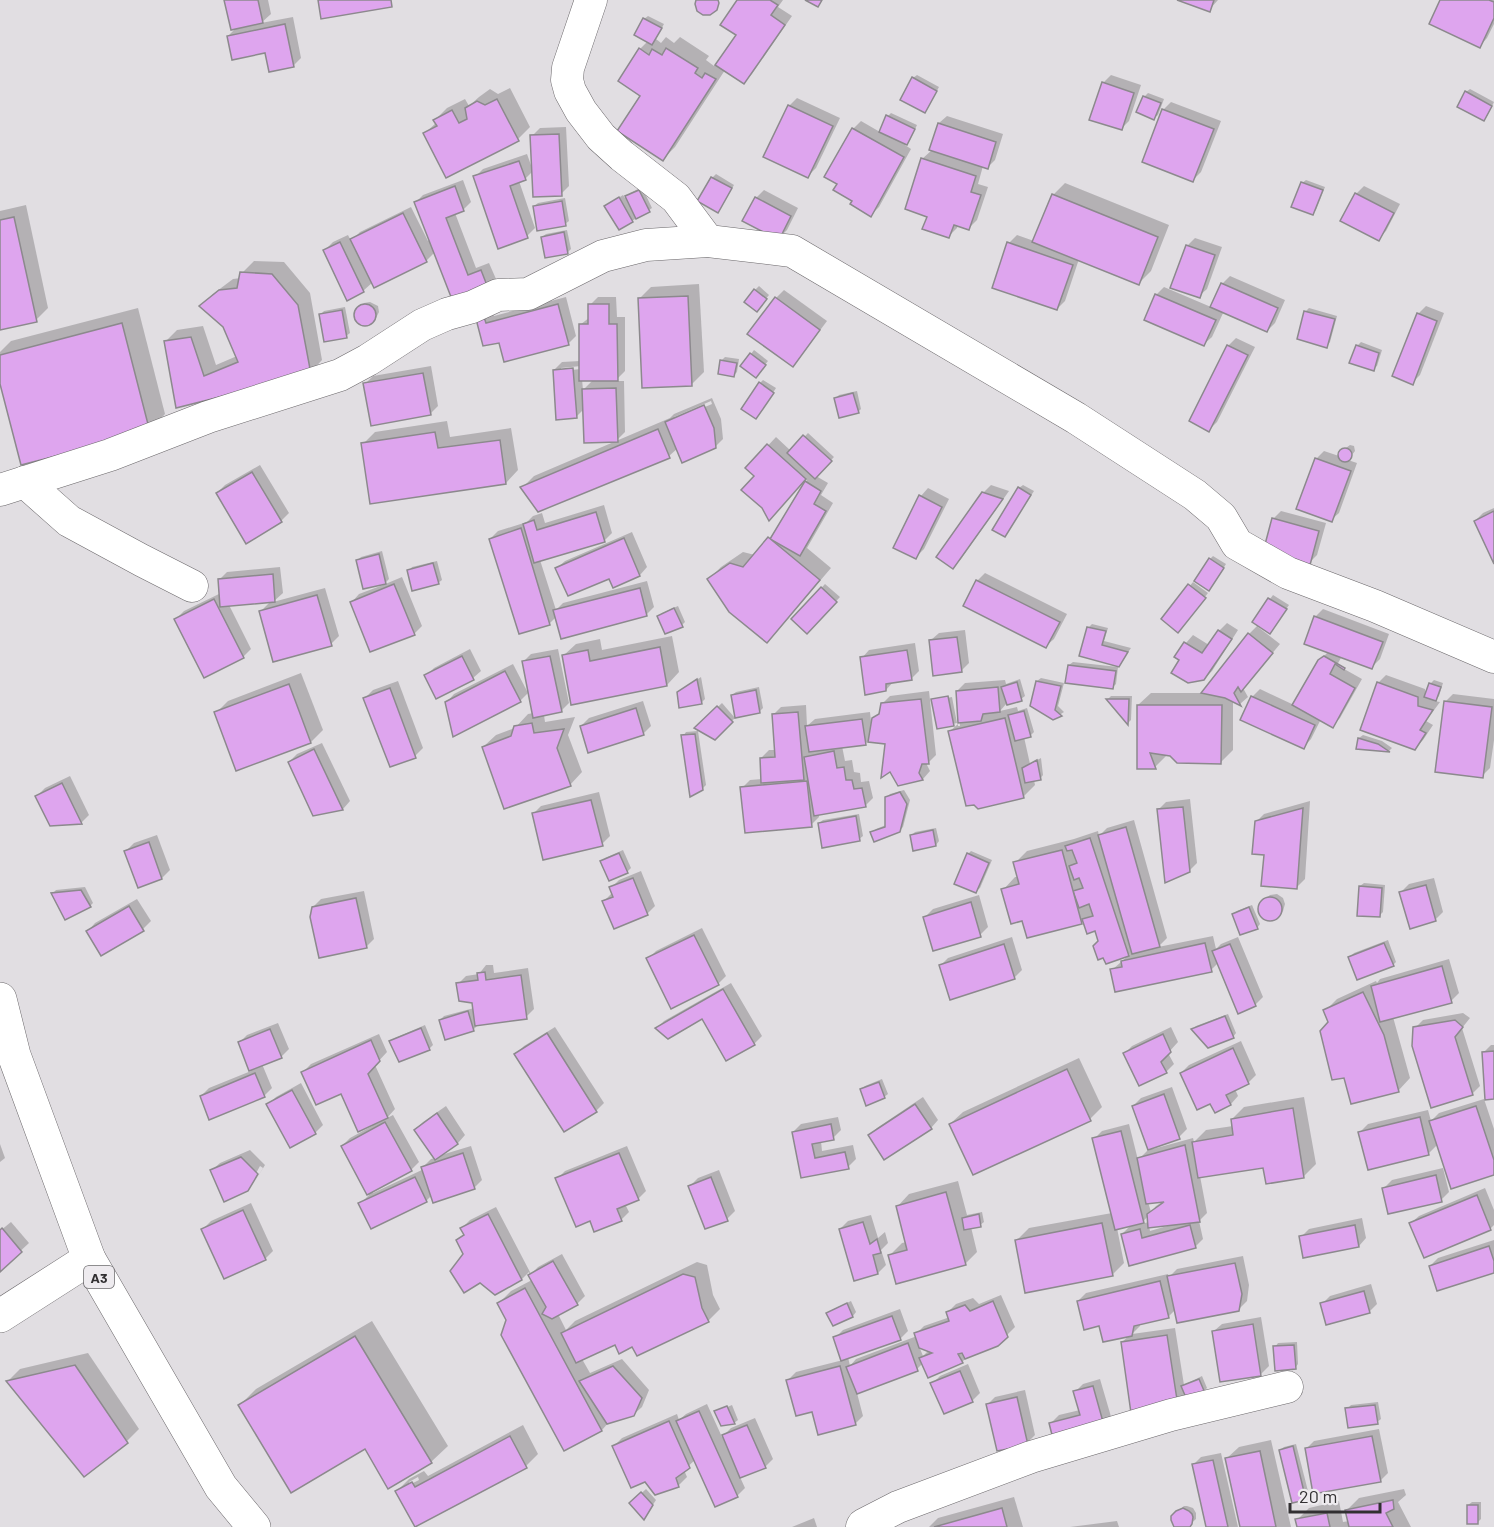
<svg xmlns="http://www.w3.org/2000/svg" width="1494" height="1527" font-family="Barlow,sans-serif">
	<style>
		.shadow { fill: #0003; fill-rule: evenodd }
		.building { fill: #dea5ee; stroke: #8c898d; stroke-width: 1.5 }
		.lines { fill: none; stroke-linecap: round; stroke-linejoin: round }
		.street-casing { stroke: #6a676a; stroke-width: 33 }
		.secondary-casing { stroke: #6a676a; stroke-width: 34 }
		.highway-casing { stroke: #6a676a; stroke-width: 34 }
		.street { stroke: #fff; stroke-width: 32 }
		.secondary { stroke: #fff; stroke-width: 33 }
		.highway { stroke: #fff; stroke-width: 33 }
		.labels { text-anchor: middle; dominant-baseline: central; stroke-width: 5; stroke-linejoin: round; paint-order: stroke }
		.shield { fill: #eeebef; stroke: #6a686b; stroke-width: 1.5 }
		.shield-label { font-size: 14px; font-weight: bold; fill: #323032 }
	</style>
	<rect width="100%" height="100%" fill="#e1dee2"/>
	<g class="shadow">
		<path d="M226,0H268L271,14L261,23L293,17L301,58L293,66L266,51L228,36L237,27Z"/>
		<path d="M739,0H783L778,7L792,16L752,74L744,82L725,70L675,147L663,159L642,95L640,49L648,41L644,19L648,16L664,24L656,39L661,43L666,37L674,43L680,37L709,56L706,60L714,66L738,34Z"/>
		<path d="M1179,0H1218L1209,10Z"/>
		<path d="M1442,0H1494V24L1487,38L1480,46Z"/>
		<path d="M917,75L939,87L928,107L925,111L913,78Z"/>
		<path d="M1111,75L1141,85L1129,121L1121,129L1103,83Z"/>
		<path d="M510,88L530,127L518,139L425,133L436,123L435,120L447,108L465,99L469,106L479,97L490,89L498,94Z"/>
		<path d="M1470,89L1494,102L1487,116L1484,119L1466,92Z"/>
		<path d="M1148,93L1164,99L1158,115L1154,118L1144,97Z"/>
		<path d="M797,98L840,118L816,168L808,176L789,106Z"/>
		<path d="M1171,102L1221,121L1201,172L1193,180L1163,110Z"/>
		<path d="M891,113L917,125L910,140L905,145L911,149L879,207L871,215L854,200L839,183L826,176L853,129L861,121L880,132L888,116Z"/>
		<path d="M947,116L1003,134L995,160L987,168L983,166L978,184L988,187L977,220L969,228L958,225L957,228L949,236L929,216L922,159L932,150L939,123Z"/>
		<path d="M566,127L569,186L561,194L533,171L525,179L519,181L535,228L527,236L499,247L475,177L483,169L527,154L532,168V136L540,128Z"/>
		<path d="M716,174L734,185L721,207L712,178Z"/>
		<path d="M463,180L471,202L463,210L455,213L476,268L489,263L496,279L488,287L453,300L435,252L426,261L373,282L363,291L325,250L333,242L348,235L351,241L360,232L411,207L428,241L430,240L416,202L423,195Z"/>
		<path d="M1306,180L1325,187L1316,210L1313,213L1302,183Z"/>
		<path d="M1065,183L1169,225L1151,271L1139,283L1079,259L1065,301L1057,309L1009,243L1017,235L1034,241L1053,195Z"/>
		<path d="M1364,186L1400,204L1386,231L1378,239L1342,220L1357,193Z"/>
		<path d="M642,187L652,208L632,221L606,206L623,195L625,198L630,193Z"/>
		<path d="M764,190L798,208L787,230L779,238L756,198Z"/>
		<path d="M565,198L569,221L565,224L534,206L538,203Z"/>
		<path d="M26,205L48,308L36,320L0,328V211Z"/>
		<path d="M567,230L571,249L567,253L542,237L546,234Z"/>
		<path d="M1195,238L1222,247L1207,289L1199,296L1187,246Z"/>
		<path d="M254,261L284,262L310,293L322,360L310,373L177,406L165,342L177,330L203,326L216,365L237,356L225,326L201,306L213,294L233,279L241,278L242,273Z"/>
		<path d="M1230,276L1285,300L1275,323L1267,331L1224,311L1212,337L1204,344L1156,295L1164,287L1211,307L1222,284Z"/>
		<path d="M699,284L704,372L692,384L639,299L651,287Z"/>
		<path d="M759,286L769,295L760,306L755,290Z"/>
		<path d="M784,290L827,321L800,357L792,365L776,298Z"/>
		<path d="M566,297L576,336L568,344L500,341L477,320L492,310L494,316Z"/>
		<path d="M598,297H616L617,317H625V371L615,381H624L625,432L617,440L584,409L576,417L554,370L562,362L580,361V325L590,317V305ZM581,366V369L561,371V368ZM582,379H594L583,390Z"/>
		<path d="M370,302L378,306L379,312L376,318L370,324H364L358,322L356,313L364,303Z"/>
		<path d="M1426,306L1444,313L1420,375L1412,383L1418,314Z"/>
		<path d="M345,307L350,333L346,336L320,315L324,311Z"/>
		<path d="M138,308L165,414L149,431L0,379V352L11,341Z"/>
		<path d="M1309,308L1337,316L1330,342L1327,346L1305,312Z"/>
		<path d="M1236,338L1255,347L1217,422L1209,430L1191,420L1228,346Z"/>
		<path d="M1361,342L1382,350L1377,366L1373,369L1357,346Z"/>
		<path d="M754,350L768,361L759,372L751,354Z"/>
		<path d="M725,357L739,359L737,372L734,375L721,361Z"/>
		<path d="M431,366L438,406L430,414L365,384L373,376Z"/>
		<path d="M763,380L776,388L760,413V383Z"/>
		<path d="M857,391L861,409L858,412L835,399L839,395Z"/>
		<path d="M712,398L721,419L723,439L715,447L678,448L669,456L539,510L522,488L534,476L670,418L674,414ZM711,401L712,404L674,420V417Z"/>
		<path d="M447,421L450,437L511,428L518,470L506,483L363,444L375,432Z"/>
		<path d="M808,433L834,457L816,476L828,483L821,495L833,503L807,548L831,568L779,629L767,641L709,579L721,567L743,552L755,555L777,531L807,480L806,479L769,518L756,476L747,468L776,437L791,451Z"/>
		<path d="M1350,445L1354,446L1355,451L1348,460L1357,463L1339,513L1331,520L1316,459L1324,451L1339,456L1343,450Z"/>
		<path d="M260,465L289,513L281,521L217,493L225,485Z"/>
		<path d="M991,485L1009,491L961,559L953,567L983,493Z"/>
		<path d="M1023,485L1034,491L1005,536L1019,488Z"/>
		<path d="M928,488L949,499L924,549L916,557L921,496Z"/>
		<path d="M604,505L612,533L604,541L540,560L556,610L563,603L647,581L654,607L646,615L557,616L550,623L519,632L490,539L498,531L527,522L533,516L542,513L545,523Z"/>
		<path d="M1494,508V560L1475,521L1483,513Z"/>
		<path d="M1281,511L1326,523L1317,555L1309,563L1273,519Z"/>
		<path d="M632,532L647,567L640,575L614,586L610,577L557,568L565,561Z"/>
		<path d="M382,551L389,579L383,585L402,577L422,626L414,634L352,602L359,594L383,585L357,561L361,557Z"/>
		<path d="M1213,556L1226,564L1213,585L1210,559Z"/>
		<path d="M437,561L442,580L438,583L409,571L412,567Z"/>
		<path d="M280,567L283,593L273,602L325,588L339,636L331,644L261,611L271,601L229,605L251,649L243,657L176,619L184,611L221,593L219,580L227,572Z"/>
		<path d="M985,573L1067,614L1054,639L1046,646L977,581Z"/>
		<path d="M1193,582L1208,593L1181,627L1163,619Z"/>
		<path d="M825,584L840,597L807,632L793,619Z"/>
		<path d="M1273,595L1289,605L1273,628L1259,625L1258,627L1280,644L1243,688L1248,697L1240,704L1233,700V750L1221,762L1168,754L1155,767H1138V705L1151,693H1202L1249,634L1259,624L1254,621Z"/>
		<path d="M678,606L685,622L682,625L658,616L662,613Z"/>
		<path d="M1323,609L1389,634L1380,659L1372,667L1342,656L1337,665L1362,679L1340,718L1332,726L1321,719L1311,739L1304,747L1252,697L1260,689L1294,705L1319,661L1328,652L1315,617Z"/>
		<path d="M1227,623L1238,630L1212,671L1204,679L1176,656L1186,643L1193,635L1209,645L1219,631Z"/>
		<path d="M1092,624L1108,628L1104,641L1131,648L1122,661L1081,655L1089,627Z"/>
		<path d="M965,630L969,663L961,671L931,640L939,633Z"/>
		<path d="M672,636L679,672L667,685L563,656L576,644L600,639L602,650Z"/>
		<path d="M915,643L919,671L911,679L894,681L886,690L862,658L869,650Z"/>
		<path d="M470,649L481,671L473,678L437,697L426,676L434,668Z"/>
		<path d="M558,649L569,703L561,711L544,715L545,722L575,717L568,735L582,772L570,785L483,747L496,735L515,728L528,714L534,713L523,662L531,654Z"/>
		<path d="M1073,662L1118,667L1116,684L1113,687L1069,665Z"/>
		<path d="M513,664L528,693L520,701L454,735L446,703L454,694Z"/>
		<path d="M301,673L323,730L311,742L237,769L216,713L228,701Z"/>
		<path d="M1386,675L1425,689L1426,698L1430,684L1434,680L1443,683L1439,696L1434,701L1440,702L1426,721L1433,725L1423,740L1415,748L1378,683Z"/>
		<path d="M701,677L705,699L701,703L683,689Z"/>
		<path d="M1041,678L1064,683L1058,706L1064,712L1053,719L1037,681Z"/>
		<path d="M1020,679L1025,696L1021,699L1007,703L1000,711L1017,707L1018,711L1027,708L1034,732L1030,736L1024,737L1030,764L1041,758L1043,775L1040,779L1034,780L1035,785L1023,797L950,731L958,724V726H960L957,691L965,683L1005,680L1006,684Z"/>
		<path d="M398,681L423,748L415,756L391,765L365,698L373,690Z"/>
		<path d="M759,687L763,708L760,711L732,695L736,692Z"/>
		<path d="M929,691L936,755L928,763H926L930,771L923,779L899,785L886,743L868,741L865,744L842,746L845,761L852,760L854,772L860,773L861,782L869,781L873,798L865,806L819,814V817L811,825L742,788L750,780L762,779L761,758L769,750H776L773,715L781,707L806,705L807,726L815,719L870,712L871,721L881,711L882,704L890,696Z"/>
		<path d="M1453,694L1494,699V740L1490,768L1482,776L1445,702Z"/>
		<path d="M1111,696H1132L1131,720L1128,723L1108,699Z"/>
		<path d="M952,697L957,723L938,727L933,700L935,698V700Z"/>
		<path d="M643,701L651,726L643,734L581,726L589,718Z"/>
		<path d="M722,703L735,718L714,738L696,728Z"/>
		<path d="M698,731L706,785L702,789L683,736L686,732Z"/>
		<path d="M1363,735L1382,741L1392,748L1389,751L1358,748L1359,738Z"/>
		<path d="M322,743L350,801L343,809L314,814L289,762L297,754Z"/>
		<path d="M70,776L89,815L81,823L37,796L45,788Z"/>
		<path d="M904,790L910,800L903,827L899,831L872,833L876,829L886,825L887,798L890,794Z"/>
		<path d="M599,792L610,836L602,844L533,814L541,806Z"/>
		<path d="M1190,799L1197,863L1189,871L1158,810L1166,802Z"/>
		<path d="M1310,801L1305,879L1297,887L1265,853L1256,822L1264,814Z"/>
		<path d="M859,814L863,836L859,839L819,823L823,820Z"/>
		<path d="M1134,820L1167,938L1158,947L1213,936L1216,949L1221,944L1238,937L1263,997L1255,1005L1218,963L1211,970H1112L1130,954L1107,962L1096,930L1084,920L1082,923L1023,920L1003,890L1015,877H1018L1015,863L1027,851L1074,839L1098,831L1099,836L1107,828Z"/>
		<path d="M936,828L939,841L936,845L911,836L915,832Z"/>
		<path d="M157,835L170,870L162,878L126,851L134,843Z"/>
		<path d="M623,850L631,868L627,872L602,862L605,858Z"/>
		<path d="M971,851L992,860L980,888L976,891L968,854Z"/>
		<path d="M641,871L655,906L647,914L604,901L613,892L611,888L619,880Z"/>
		<path d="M1434,878L1443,912L1435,920L1401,892L1409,884Z"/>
		<path d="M1364,883L1385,885L1383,912L1379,916L1360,886Z"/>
		<path d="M85,887L93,903L90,906L53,893L56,890Z"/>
		<path d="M364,891L374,939L366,947L313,907L321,899Z"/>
		<path d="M1277,894L1283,898L1285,904L1283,911L1276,918L1269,920L1263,917L1260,914L1259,907L1263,901L1270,895Z"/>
		<path d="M979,895L988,927L980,935L925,917L933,909Z"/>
		<path d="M137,899L151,921L143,929L88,931L95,923Z"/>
		<path d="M1252,905L1260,924L1257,928L1234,914L1237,911Z"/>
		<path d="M702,928L726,976L718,984L648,959L656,951Z"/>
		<path d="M1012,937L1022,970L1014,978L941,965L948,958Z"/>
		<path d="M1388,940L1396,962L1393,965L1350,957L1354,953Z"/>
		<path d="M1449,959L1459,993L1451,1001L1393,1017L1410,1078L1398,1091L1330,1022L1325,1011L1337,999L1376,981L1377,983L1380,979Z"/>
		<path d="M486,965H493L494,973L528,968L534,1009L526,1017L476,1024L477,1026L473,1030L440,1020L444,1016L474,1008L473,1002L458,984L466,976L479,974Z"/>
		<path d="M731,983L762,1036L754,1044L703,1017L657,1028L664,1021Z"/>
		<path d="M1463,1013L1470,1018L1462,1028L1480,1086L1472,1094L1415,1028L1423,1020Z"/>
		<path d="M1228,1014L1236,1033L1233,1037L1193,1029L1196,1026Z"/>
		<path d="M278,1023L289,1049L281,1057L262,1064L272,1088L264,1096H201L209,1088L251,1071L239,1043L247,1035Z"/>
		<path d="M425,1025L433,1045L430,1048L399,1060L391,1041L395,1038Z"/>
		<path d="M555,1027L604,1103L596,1111L564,1130L516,1054L524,1046Z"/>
		<path d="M1171,1027L1178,1042L1168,1053L1174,1064L1166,1072L1124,1054L1132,1046Z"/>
		<path d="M379,1034L387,1052L375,1065L395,1109L387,1118L393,1115L419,1162L411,1170L372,1191L373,1193L424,1169L423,1167L431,1159L435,1158L415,1130L423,1122L446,1106L465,1135L458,1143L438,1156L471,1146L482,1180L474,1188L432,1195L426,1201L360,1204L369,1195L342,1146L350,1138L372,1126L342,1092L303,1072L311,1064Z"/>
		<path d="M1241,1041L1256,1075L1248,1083L1235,1089L1238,1096L1231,1104L1215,1111L1211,1102L1181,1073L1189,1065Z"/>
		<path d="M1491,1045H1494V1098H1484H1486L1483,1053Z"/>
		<path d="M1079,1058L1102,1107L1090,1119L950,1124L963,1112Z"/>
		<path d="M882,1079L888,1094L884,1097L862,1089L865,1086Z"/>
		<path d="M301,1083L323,1125L315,1133L290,1146L268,1105L276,1097Z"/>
		<path d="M1172,1087L1187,1129L1179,1137L1153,1147V1149L1193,1138L1194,1142L1206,1130L1233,1126L1232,1119L1244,1107L1304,1097L1316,1164L1304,1176L1264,1166L1200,1176L1207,1213L1199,1221L1203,1239L1195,1247L1130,1264L1122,1234L1132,1224L1117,1228L1124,1263L1112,1275L1016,1241L1029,1228L1112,1213L1094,1139L1102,1131L1129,1124L1138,1160L1147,1151L1150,1150L1133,1106L1141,1098ZM1165,1200L1156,1206L1151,1212L1148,1202ZM1148,1216L1149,1222L1141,1224ZM1167,1224V1226L1150,1231L1149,1226Z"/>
		<path d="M923,1097L938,1120L931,1128L870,1135L877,1128Z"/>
		<path d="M1484,1099L1494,1129V1174L1438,1144L1429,1153L1369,1168L1360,1132L1368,1124L1428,1110L1431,1121L1439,1113Z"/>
		<path d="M838,1117L841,1130L833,1138L821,1141L822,1151L853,1145L856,1159L848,1167L802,1176L793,1132L801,1124Z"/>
		<path d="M0,1144L5,1158L0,1162Z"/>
		<path d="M627,1146L646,1191L638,1199L625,1204L629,1212L621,1220L590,1219L557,1179L565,1171Z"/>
		<path d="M250,1150L265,1165L254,1183L263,1168L260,1166L249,1186H251L248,1190L212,1170L220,1163Z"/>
		<path d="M1443,1168L1449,1192L1441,1200L1384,1188L1392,1180Z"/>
		<path d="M719,1170L735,1211L727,1219L690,1186L698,1178Z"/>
		<path d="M958,1181L967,1215L982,1212L984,1222L980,1225L971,1227L977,1252L965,1264L890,1255L902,1243L907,1242L897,1207L909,1194Z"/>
		<path d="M1485,1188L1494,1210V1225L1491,1228L1425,1256L1411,1223L1419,1216Z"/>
		<path d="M251,1203L273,1251L265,1259L203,1229L211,1221Z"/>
		<path d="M496,1207L531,1274L538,1267L562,1254L585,1296L577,1304L558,1314L566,1330L575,1321L697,1262L707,1265L713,1295L720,1309L708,1321L633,1345L615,1343L582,1359L590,1373L622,1359L649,1390L642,1407L633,1415L609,1422L602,1430L564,1449L508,1320L499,1303L511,1291L532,1280L529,1272L522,1279L465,1254L458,1240L465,1233L462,1228L470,1220Z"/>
		<path d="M871,1215L878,1238L885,1232L888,1243L881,1250L886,1265L878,1273L840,1229L848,1221Z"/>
		<path d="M1362,1218L1366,1238L1359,1246L1301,1237L1309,1229Z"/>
		<path d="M11,1222L29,1243L0,1270V1231Z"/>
		<path d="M1494,1240V1271L1430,1266L1438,1258Z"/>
		<path d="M1243,1256L1249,1285L1247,1301L1239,1309L1175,1310L1168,1317L1140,1323V1326L1132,1334L1175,1328L1184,1385L1202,1376L1207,1388L1204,1391L1178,1405L1122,1342L1130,1335L1100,1324L1078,1301L1086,1293L1168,1274L1169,1277L1177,1269Z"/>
		<path d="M1371,1284L1377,1304L1369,1312L1322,1304L1330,1296Z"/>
		<path d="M1001,1295L1015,1327L1007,1335L967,1357L962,1362L923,1363L917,1369L857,1393L863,1416L855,1424L813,1410L788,1380L796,1372L843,1360L835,1338L843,1330L900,1309L908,1331L900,1339L848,1357L850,1366L856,1359L917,1336L916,1334L924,1326L950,1317L948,1312L956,1304L973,1298L979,1304ZM919,1346L929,1350L923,1356Z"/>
		<path d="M851,1301L856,1312L853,1316L834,1324L828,1313L832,1310Z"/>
		<path d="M1261,1317L1269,1366L1261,1374L1222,1381L1214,1331L1222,1324Z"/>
		<path d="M372,1321L448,1446L431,1462L389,1487L365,1447L240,1405L256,1389Z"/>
		<path d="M1297,1342L1298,1364L1295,1368L1275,1347L1278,1343Z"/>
		<path d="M88,1353L139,1429L127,1441L8,1381L20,1369Z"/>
		<path d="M968,1364L980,1393L972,1401L932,1384L940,1376Z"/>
		<path d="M1100,1379L1112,1420L1051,1423L1059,1415L1080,1410L1075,1392L1083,1384Z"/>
		<path d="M1025,1390L1035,1435L1027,1443L987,1405L995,1397Z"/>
		<path d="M1378,1402L1381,1419L1377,1422L1347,1409L1351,1405Z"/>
		<path d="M707,1404L722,1437L731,1428L755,1418L773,1459L765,1467L740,1477L745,1488L737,1496L695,1460L684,1470L687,1477L679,1485L656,1493L614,1446L622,1438L677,1414L679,1420L686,1414Z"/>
		<path d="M732,1405L738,1420L734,1423L716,1411L718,1409V1411Z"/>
		<path d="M523,1425L538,1454L526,1466L416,1526L397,1491L409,1479L424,1471L428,1476ZM418,1477L419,1480L409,1485V1482Z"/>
		<path d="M1379,1429L1388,1473L1380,1481L1306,1449L1314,1441Z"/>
		<path d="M1271,1440L1291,1527H1242L1226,1459L1239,1447Z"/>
		<path d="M1296,1444L1309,1495L1306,1499L1280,1450L1284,1447Z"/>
		<path d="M1221,1453L1238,1527H1207L1193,1465L1201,1457Z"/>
		<path d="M646,1489L656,1500L647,1514L631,1503Z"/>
		<path d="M1404,1489L1406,1495L1398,1502L1411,1527H1298L1297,1520L1309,1508L1339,1501L1343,1522L1349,1521L1347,1510L1359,1498Z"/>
		<path d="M1014,1497L1023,1527H929L938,1518Z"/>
		<path d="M1472,1502H1481V1519L1478,1522L1468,1505Z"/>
		<path d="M1184,1506H1187L1193,1508L1196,1513V1519L1187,1527H1177L1174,1514Z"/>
		<path d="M814,1518L817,1527H792Z"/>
		<path d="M1117,1521L1119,1527H1070Z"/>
	</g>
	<g class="building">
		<path d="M224,0H258L263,23L231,30Z"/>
		<path d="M318,0H391L392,7L321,19Z"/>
		<path d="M696,0H718L719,3L717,10L710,15H703L697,11L695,4Z"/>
		<path d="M737,0H770L778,5L771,15L785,25L744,84L715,65L736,35L720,25Z"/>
		<path d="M805,0H822L818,7Z"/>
		<path d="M1177,0H1214L1210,12Z"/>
		<path d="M1440,0H1489L1494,2V18L1480,48L1429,24Z"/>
		<path d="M643,18L662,28L652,45L634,35Z"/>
		<path d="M285,24L294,67L269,72L265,53L232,60L227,36Z"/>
		<path d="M639,48L649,55L652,49L662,55L666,48L698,68L695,73L702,78L705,73L716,79L663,161L617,131L640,96L618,81Z"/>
		<path d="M912,77L937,91L925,113L900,100Z"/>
		<path d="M1102,82L1134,93L1122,130L1089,120Z"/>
		<path d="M1465,91L1492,106L1484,121L1457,107Z"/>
		<path d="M1143,96L1161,103L1154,120L1136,112Z"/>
		<path d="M497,99L519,141L446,178L423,133L437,126L433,120L452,110L459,123L467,119L465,108L477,101L485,105Z"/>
		<path d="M788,105L833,126L808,178L763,157Z"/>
		<path d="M1162,109L1214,129L1193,182L1142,162Z"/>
		<path d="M886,115L915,129L907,145L879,132Z"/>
		<path d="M938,123L996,142L988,169L929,150Z"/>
		<path d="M852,128L904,157L871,217L850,204L852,201L833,190L837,184L824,177Z"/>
		<path d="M559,134L562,196L533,197L530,135Z"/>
		<path d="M921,158L976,176L971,192L981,195L969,230L954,225L949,238L922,229L927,217L905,209Z"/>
		<path d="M519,161L526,180L510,186L528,238L498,249L473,176Z"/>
		<path d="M711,177L732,188L718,213L697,201Z"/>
		<path d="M1301,182L1323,190L1313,215L1291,207Z"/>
		<path d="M455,186L464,211L446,218L468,275L481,270L488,288L453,302L414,202Z"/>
		<path d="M639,190L650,212L636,219L625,196Z"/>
		<path d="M1355,193L1394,213L1379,241L1340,221Z"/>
		<path d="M1052,194L1158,237L1139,285L1032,242Z"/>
		<path d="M619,197L633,222L619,230L604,206Z"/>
		<path d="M755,197L791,216L779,240L742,221Z"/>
		<path d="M562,201L566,226L537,231L533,206Z"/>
		<path d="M403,213L427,262L374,288L350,239Z"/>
		<path d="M14,217L37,322L0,330V220Z"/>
		<path d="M564,232L568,254L545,258L541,237Z"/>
		<path d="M340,242L364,292L347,301L323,250Z"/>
		<path d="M1007,242L1073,265L1057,310L992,288Z"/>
		<path d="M1186,245L1215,255L1200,298L1170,288Z"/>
		<path d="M240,272L272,274L298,305L311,374L176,408L164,341L191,337L204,376L238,362L223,327L199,306L219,290L237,288Z"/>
		<path d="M1221,283L1278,308L1267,332L1210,307Z"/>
		<path d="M754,289L767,299L757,312L744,302Z"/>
		<path d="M1155,294L1216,320L1204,346L1144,320Z"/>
		<path d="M688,296L692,386L642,388L638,298Z"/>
		<path d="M775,297L820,330L793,367L747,334Z"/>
		<path d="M558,304L569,345L504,362L499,343L483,346L476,319L484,317L486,323Z"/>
		<path d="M588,304H609V324H617L618,381H579V324H588Z"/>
		<circle cx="365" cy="315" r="11"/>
		<path d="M342,310L347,338L324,342L319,314Z"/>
		<path d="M1304,311L1335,319L1327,348L1297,339Z"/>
		<path d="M1417,313L1437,321L1413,385L1392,376Z"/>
		<path d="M122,323L150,432L21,465L0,384V355Z"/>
		<path d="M1227,345L1248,355L1209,432L1189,421Z"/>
		<path d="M1356,345L1379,353L1374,371L1349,363Z"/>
		<path d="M750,353L766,365L756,378L740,366Z"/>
		<path d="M720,360L737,363L734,377L718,374Z"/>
		<path d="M573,368L577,418L556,420L553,370Z"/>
		<path d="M423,373L431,415L371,426L363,383Z"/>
		<path d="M759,382L774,393L756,419L741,409Z"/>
		<path d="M616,388L618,442L584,443L582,389Z"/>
		<path d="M853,393L859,413L839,418L834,398Z"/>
		<path d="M704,405L714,428L716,448L682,463L665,422Z"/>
		<path d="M658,429L670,458L538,512L520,487Z"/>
		<path d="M435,432L438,448L500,440L506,484L370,504L361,443Z"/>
		<path d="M803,435L832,461L815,479L787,453Z"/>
		<path d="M767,444L806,479L769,521L762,508L741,490L754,476L745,468Z"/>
		<circle cx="1345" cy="455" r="7"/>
		<path d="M1315,458L1351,471L1332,522L1296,509Z"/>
		<path d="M252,472L282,522L246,544L216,493Z"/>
		<path d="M805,481L821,491L814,504L826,511L800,556L770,539Z"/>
		<path d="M1018,487L1031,495L1005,537L992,530Z"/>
		<path d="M982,492L1003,499L953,569L936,557Z"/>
		<path d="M919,495L942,507L916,559L893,548Z"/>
		<path d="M1494,511V564L1474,521Z"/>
		<path d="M596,512L605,542L534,563L523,524L534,520L537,530Z"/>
		<path d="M1272,518L1319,531L1310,565L1263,552Z"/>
		<path d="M521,528L550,625L519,634L489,539Z"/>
		<path d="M768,537L820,580L767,643L729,612L707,579L730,563L743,567Z"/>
		<path d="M624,538L640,576L613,588L609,579L568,596L555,568Z"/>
		<path d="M379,554L386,584L363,589L356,560Z"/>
		<path d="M1209,558L1224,568L1209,591L1194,581Z"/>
		<path d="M433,563L439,584L412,591L407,570Z"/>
		<path d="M273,574L275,602L220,607L218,579Z"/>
		<path d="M976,580L1060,622L1046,648L963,606Z"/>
		<path d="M394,584L415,635L370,652L350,602Z"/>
		<path d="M1188,584L1206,598L1178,633L1161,619Z"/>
		<path d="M821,587L837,602L807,634L791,619Z"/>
		<path d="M640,588L647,616L561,639L553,610Z"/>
		<path d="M317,595L332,646L273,662L259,611Z"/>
		<path d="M1268,598L1287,609L1270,634L1252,622Z"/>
		<path d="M214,599L244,658L204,678L174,619Z"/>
		<path d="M674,608L683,627L665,634L657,616Z"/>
		<path d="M1314,616L1383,642L1372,669L1304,644Z"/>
		<path d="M1087,627L1106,631L1102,645L1128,652L1119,667L1079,656Z"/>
		<path d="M1218,630L1232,639L1204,680L1188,683L1171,673L1179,660L1174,657L1184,642L1202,653Z"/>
		<path d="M1248,633L1273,653L1241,692L1238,687L1234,693L1241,706L1225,698L1201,693Z"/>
		<path d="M957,637L962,672L933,676L929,640Z"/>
		<path d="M660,647L667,686L571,705L562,655L588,650L590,661Z"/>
		<path d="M907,650L912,680L886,684V691L865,695L860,657Z"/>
		<path d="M462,656L474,680L436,699L424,675Z"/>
		<path d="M550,656L562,712L533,718L522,661Z"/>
		<path d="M1324,656L1345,668L1344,670L1335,664L1330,674L1355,688L1333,728L1292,705L1318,660Z"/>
		<path d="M1068,665L1116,671L1113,689L1065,683Z"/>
		<path d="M505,671L521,702L453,737L445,702Z"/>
		<path d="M697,679L702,704L679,708L677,692Z"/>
		<path d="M1036,681L1061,686L1055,710L1062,716L1053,720L1030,706Z"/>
		<path d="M1017,682L1022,701L1007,705L1001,687Z"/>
		<path d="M1377,682L1418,697V706L1433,710L1420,730L1426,733L1415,750L1360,730Z"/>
		<path d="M1429,683L1441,687L1436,701L1424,697Z"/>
		<path d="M289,684L311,743L236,771L214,712Z"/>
		<path d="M998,687L1000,712L983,714L981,721L958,723L956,691Z"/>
		<path d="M390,688L416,758L390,767L363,698Z"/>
		<path d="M756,690L760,713L735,718L731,695Z"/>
		<path d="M948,696L954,726L937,729L931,699Z"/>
		<path d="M1251,696L1315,725L1304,749L1240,720Z"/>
		<path d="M921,699L929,764H922L919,773L923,780L898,786L890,772L881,778L885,744L868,742L872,718L879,714L881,703Z"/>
		<path d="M1106,699H1129L1128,725Z"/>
		<path d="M1444,701L1492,707L1483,778L1435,772Z"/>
		<path d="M1137,705H1222L1221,764L1177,763L1170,756L1150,753L1156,769H1137Z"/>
		<path d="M717,706L733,722L715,740L694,728Z"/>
		<path d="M636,708L644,735L588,753L580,726Z"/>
		<path d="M1024,711L1031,737L1015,741L1008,715Z"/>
		<path d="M798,712L804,780L761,783L760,758L775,757L772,714Z"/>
		<path d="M1005,718L1024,798L978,809L974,805L966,806L948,731Z"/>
		<path d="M862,719L866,745L809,752L805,726Z"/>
		<path d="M532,723L534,733L564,729L557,748L571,786L504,809L482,747L511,736L514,726Z"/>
		<path d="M695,734L703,790L690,797L681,735Z"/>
		<path d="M1358,738L1378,744L1390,752L1356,749Z"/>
		<path d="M314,749L343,810L313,816L288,762Z"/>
		<path d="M834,751L837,768L844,767L846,780H852L854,789L862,788L866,807L814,816L804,757Z"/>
		<path d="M1037,760L1041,780L1025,783L1022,768Z"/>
		<path d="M807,781L812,827L745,833L740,787Z"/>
		<path d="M62,783L82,824L50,826L35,796Z"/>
		<path d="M900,792L907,804L900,832L874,842L870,832L885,827V797Z"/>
		<path d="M591,800L603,846L543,860L532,813Z"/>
		<path d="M1183,807L1190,872L1165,883L1157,809Z"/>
		<path d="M1303,808L1297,889L1261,886L1264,855L1252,854L1255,821Z"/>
		<path d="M856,816L860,841L822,848L818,823Z"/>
		<path d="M1126,827L1160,947L1132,954L1098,835Z"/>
		<path d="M933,830L936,846L913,851L910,835Z"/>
		<path d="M1090,838L1129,956L1106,964L1103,958L1098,960L1093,946L1098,941L1095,931L1087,934L1082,919L1093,916L1089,904L1079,908L1073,891L1083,888L1079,878L1074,880L1069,866L1077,863L1072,850L1067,851L1065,846Z"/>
		<path d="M149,842L162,879L138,888L124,851Z"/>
		<path d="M1062,850L1082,924L1027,938L1022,921L1011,924L1001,889L1019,884L1013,862Z"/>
		<path d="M619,853L628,873L609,881L600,861Z"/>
		<path d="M967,853L989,863L976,893L954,884Z"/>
		<path d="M633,878L648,915L614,929L602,901L613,897L609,887Z"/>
		<path d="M1426,885L1436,921L1410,929L1399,892Z"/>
		<path d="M1359,886L1382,888L1380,917L1357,916Z"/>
		<path d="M81,890L91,907L65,920L51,893Z"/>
		<circle cx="1270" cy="909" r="12"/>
		<path d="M356,898L367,948L319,958L310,917L312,907Z"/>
		<path d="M971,902L981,937L933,951L923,917Z"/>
		<path d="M129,906L144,931L101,956L86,931Z"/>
		<path d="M1249,907L1258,929L1240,935L1232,914Z"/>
		<path d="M694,935L719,985L671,1009L646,958Z"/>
		<path d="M1205,943L1212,972L1115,992L1110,969L1122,967L1121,961Z"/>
		<path d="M1384,943L1394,966L1357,980L1348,957Z"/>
		<path d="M1004,944L1015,979L950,1000L939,965Z"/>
		<path d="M1230,944L1256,1006L1238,1014L1212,951Z"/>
		<path d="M1442,966L1452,1003L1380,1022L1371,986Z"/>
		<path d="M485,972L486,980L521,975L527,1019L475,1026L472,1003L459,1001L456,983L478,980L477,973Z"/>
		<path d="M723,989L755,1045L726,1061L702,1019L668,1039L655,1028Z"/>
		<path d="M1363,992L1384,1035L1399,1092L1351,1104L1344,1078L1332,1080L1320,1031L1328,1022L1323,1010Z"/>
		<path d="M468,1011L474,1031L445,1040L439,1020Z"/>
		<path d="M1225,1016L1234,1038L1208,1048L1191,1029Z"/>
		<path d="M1455,1020L1463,1027L1455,1037L1473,1095L1431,1108L1412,1046L1413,1027Z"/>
		<path d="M421,1028L430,1050L399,1062L389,1041Z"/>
		<path d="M270,1029L282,1058L249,1071L238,1042Z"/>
		<path d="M547,1033L597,1112L564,1132L514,1054Z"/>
		<path d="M1163,1034L1171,1052L1161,1062L1167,1073L1139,1086L1123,1053Z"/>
		<path d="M371,1040L380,1061L368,1074L388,1118L358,1132L341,1094L316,1105L301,1072Z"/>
		<path d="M1233,1048L1249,1084L1226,1095L1231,1105L1215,1113L1210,1104L1197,1110L1180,1073Z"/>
		<path d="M1494,1051V1099L1485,1100L1482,1052Z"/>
		<path d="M1067,1069L1091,1121L973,1175L949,1124Z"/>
		<path d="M255,1073L265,1097L209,1120L200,1096Z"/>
		<path d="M879,1082L885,1098L866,1106L860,1089Z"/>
		<path d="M292,1090L316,1134L290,1148L266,1104Z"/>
		<path d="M1164,1094L1180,1139L1148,1150L1132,1106Z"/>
		<path d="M915,1104L932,1129L884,1160L868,1135Z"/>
		<path d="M1476,1106L1494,1160V1175L1451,1189L1429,1121Z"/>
		<path d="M1293,1108L1304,1178L1266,1184L1263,1168L1198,1178L1192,1142L1233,1135L1231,1119Z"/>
		<path d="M437,1113L458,1144L435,1160L414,1130Z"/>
		<path d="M1420,1117L1429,1155L1368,1170L1358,1132Z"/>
		<path d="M385,1122L412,1171L367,1195L341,1146Z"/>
		<path d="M831,1124L834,1140L812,1144L815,1158L845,1152L849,1169L801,1178L792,1132Z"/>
		<path d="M1121,1131L1144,1223L1115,1230L1092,1138Z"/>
		<path d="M1185,1145L1200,1222L1148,1228L1147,1214L1164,1202L1146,1204L1137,1158Z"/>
		<path d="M463,1153L475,1189L433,1203L421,1167Z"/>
		<path d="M619,1153L639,1200L617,1209L622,1221L594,1232L590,1221L576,1227L555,1178Z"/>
		<path d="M241,1157L258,1174L248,1191L224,1202L210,1170Z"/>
		<path d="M1436,1175L1442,1202L1388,1214L1382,1188Z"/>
		<path d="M415,1177L427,1202L371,1229L358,1203Z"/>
		<path d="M711,1177L728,1221L705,1229L688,1186Z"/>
		<path d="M946,1192L966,1265L896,1284L888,1255L907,1250L896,1206Z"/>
		<path d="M1477,1195L1491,1230L1424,1258L1409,1223Z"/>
		<path d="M243,1210L266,1260L224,1279L201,1229Z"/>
		<path d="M488,1214L522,1280L495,1295L480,1283L464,1293L450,1271L463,1254L456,1240L464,1235L460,1228Z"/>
		<path d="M979,1214L981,1227L964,1230L962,1218Z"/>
		<path d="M863,1222L870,1244L877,1239L881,1253L873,1255L878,1274L854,1281L839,1229Z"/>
		<path d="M1102,1223L1113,1276L1025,1293L1015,1240Z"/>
		<path d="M1190,1225L1196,1248L1129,1266L1121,1234L1140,1229L1142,1238Z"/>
		<path d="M1355,1225L1359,1247L1303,1258L1299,1236Z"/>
		<path d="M2,1228L22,1252L0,1272V1230Z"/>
		<path d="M1489,1246L1494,1261V1273L1437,1291L1429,1266Z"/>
		<path d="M553,1261L578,1305L552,1319L542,1314L546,1307L528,1275Z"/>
		<path d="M1235,1263L1242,1294L1239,1311L1177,1323L1167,1276Z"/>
		<path d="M683,1274L695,1277L702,1308L709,1322L637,1356L632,1347L619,1354L615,1345L576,1363L561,1333Z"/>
		<path d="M1160,1281L1169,1318L1134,1326L1132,1336L1103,1342L1099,1326L1084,1330L1077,1301Z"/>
		<path d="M525,1288L602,1431L564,1451L501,1335L506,1320L497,1303Z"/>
		<path d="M1364,1291L1370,1313L1326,1325L1320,1303Z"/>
		<path d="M993,1301L1008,1337L998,1346L965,1359L962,1353L958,1354L963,1363L928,1378L919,1358L932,1353L919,1348L914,1333L949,1321L946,1312L965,1305L970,1311Z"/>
		<path d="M847,1303L853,1317L833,1326L826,1313Z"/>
		<path d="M892,1316L901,1340L841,1361L833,1337Z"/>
		<path d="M1253,1324L1261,1376L1220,1382L1212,1331Z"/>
		<path d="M1167,1335L1178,1406L1131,1413L1121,1342Z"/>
		<path d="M355,1336L432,1463L388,1489L365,1449L291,1493L238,1405Z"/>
		<path d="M908,1343L918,1371L857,1394L846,1367Z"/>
		<path d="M1294,1345L1296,1369L1275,1371L1273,1346Z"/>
		<path d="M75,1365L128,1443L84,1477L6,1381Z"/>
		<path d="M613,1366L642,1398L634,1416L607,1424L579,1381Z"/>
		<path d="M840,1366L856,1425L818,1435L812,1412L796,1416L786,1380Z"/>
		<path d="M960,1371L973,1402L944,1414L930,1383Z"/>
		<path d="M1199,1379L1205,1393L1187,1400L1181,1386Z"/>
		<path d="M1093,1386L1105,1429L1054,1443L1049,1423L1080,1415L1073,1391Z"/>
		<path d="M1017,1397L1028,1445L997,1451L986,1404Z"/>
		<path d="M1375,1405L1378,1424L1348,1428L1345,1408Z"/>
		<path d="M727,1406L735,1424L721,1426L714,1411Z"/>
		<path d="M699,1411L738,1497L715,1507L676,1421Z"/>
		<path d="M669,1421L690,1468L676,1478L679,1487L655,1495L645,1482L631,1488L612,1446Z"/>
		<path d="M747,1425L766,1468L740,1478L722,1435Z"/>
		<path d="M510,1436L527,1468L415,1527L395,1491L412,1482L415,1487Z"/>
		<path d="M1372,1436L1381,1482L1313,1494L1305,1448Z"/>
		<path d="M1293,1446L1306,1500L1292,1503L1279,1450Z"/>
		<path d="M1260,1451L1276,1527H1240L1225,1458Z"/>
		<path d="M1213,1460L1228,1527H1206L1192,1464Z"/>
		<path d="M641,1492L653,1505L644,1520L629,1503Z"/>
		<path d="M1393,1500L1394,1509L1386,1513L1393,1527H1349L1345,1510Z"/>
		<rect x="1467" y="1505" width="11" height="19"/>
		<path d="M1002,1508L1007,1527H934Z"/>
		<path d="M1183,1508L1189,1511L1192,1514L1193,1517L1192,1524L1190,1527H1174L1171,1520V1516L1176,1511Z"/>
		<path d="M1327,1513L1330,1527H1297L1295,1519Z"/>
	</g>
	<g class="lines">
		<defs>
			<g id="street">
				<path d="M591,0L568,68L567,80L570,91L581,111L601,137L622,156L676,198L708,241"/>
				<path d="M25,482L69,521L141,560L192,586"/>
				<path d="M0,490L110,455L208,417L340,375L368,360L422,325L447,314L472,307L498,295L528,294L603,256L646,245L708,241L792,251L1076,418L1195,495L1221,517L1237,544L1288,573L1375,606L1494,657"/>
				<path d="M862,1527L863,1525L898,1507L1031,1457L1171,1415L1287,1387"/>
			</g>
			<path id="secondary" d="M0,1316L89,1259"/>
			<path id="highway" d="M0,999L14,1055L89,1259L221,1487L254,1527"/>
		</defs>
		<use href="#street" class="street-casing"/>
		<use href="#secondary" class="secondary-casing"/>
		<use href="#highway" class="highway-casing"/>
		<use href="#street" class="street"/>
		<use href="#secondary" class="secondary"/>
		<use href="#highway" class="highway"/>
	</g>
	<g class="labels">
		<rect class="shield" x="84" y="1266" width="30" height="22" rx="4.5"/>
		<g class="shield-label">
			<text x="99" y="1277">A3</text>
		</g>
	</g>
	<path d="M1290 1503v9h90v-9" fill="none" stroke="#323032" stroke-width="3"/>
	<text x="1299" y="1503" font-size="18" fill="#323032" stroke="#eeebef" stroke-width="4.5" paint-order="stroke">20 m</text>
</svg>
